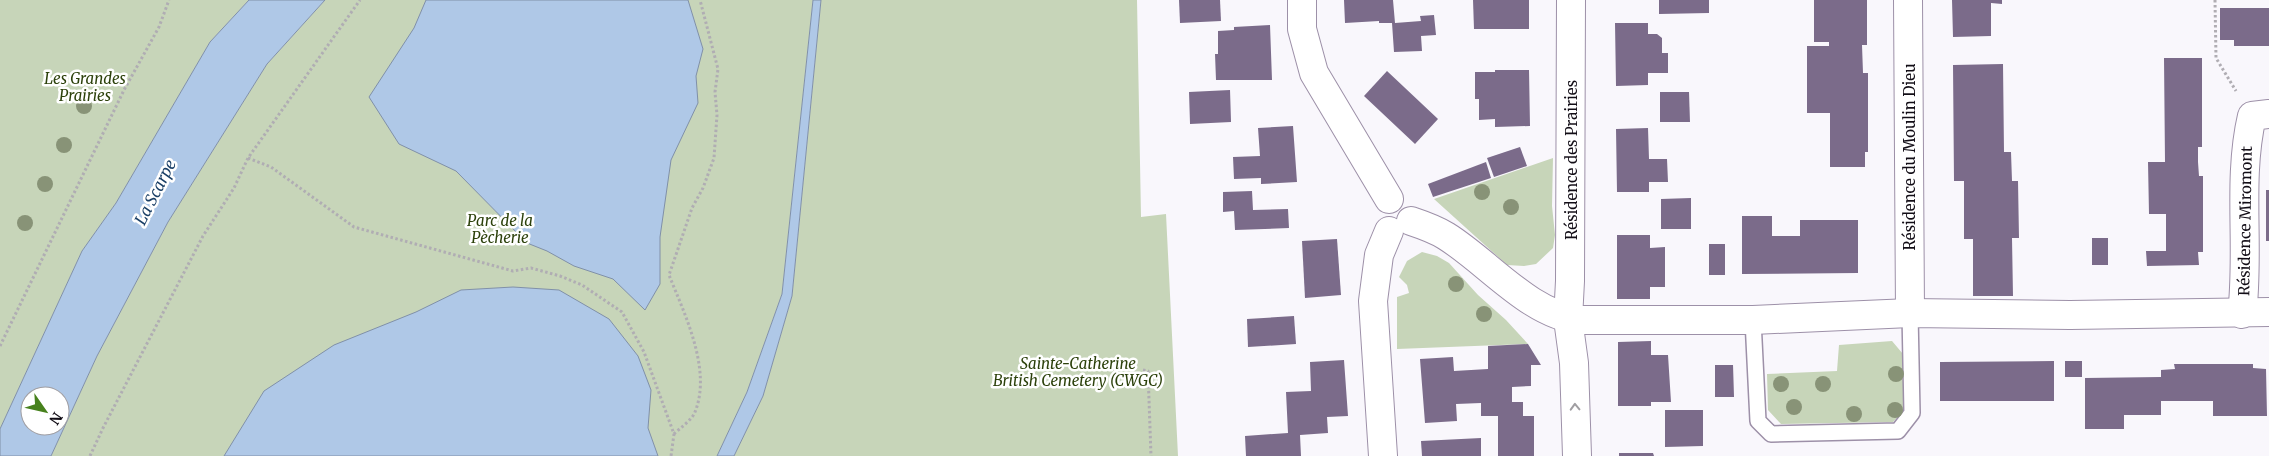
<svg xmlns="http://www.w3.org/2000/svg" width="2269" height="456" font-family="Merriweather,serif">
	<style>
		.green { fill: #c7d5b9 }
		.water { fill: #afc8e7; stroke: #8090a8; fill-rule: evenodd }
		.building { fill: #7b6b8a }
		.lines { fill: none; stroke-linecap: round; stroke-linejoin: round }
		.lane-casing { stroke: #9d90a8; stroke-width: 18 }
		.street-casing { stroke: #9d90a8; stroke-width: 30 }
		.path { stroke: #b0adb3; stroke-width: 3; stroke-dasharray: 2.5 2.5; stroke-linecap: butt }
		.lane { stroke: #fff; stroke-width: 15 }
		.street { stroke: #fff; stroke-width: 28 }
		.tree { fill: #889377 }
		.oneway { stroke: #a09ea2 }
		.labels { text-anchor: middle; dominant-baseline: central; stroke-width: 5; stroke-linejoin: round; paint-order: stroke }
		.park-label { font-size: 15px; font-style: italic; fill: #2c410b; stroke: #fff }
		.street-label { font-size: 15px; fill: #120d16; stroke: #fff }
		.water-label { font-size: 16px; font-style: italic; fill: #1a3f66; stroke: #fff }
	</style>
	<rect width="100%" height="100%" fill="#f9f7fc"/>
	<g class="green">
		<path d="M0,0H249L210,42L116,203L82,251L0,429Z"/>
		<path d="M325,0H813L782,294L747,392L717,456H51L97,356L168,222L267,64Z"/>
		<path d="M821,0H1137L1141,217L1166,214L1178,456H734L763,396L792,296Z"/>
		<path d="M1553,158L1552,206L1555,235L1553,248L1536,264L1524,266L1507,265L1434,199Z"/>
		<path d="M1422,252L1437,256L1449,263L1478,295L1506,320L1528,344L1397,349V297L1409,293L1407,285L1399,277L1407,261Z"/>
		<path d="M1892,341L1903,354L1904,411L1893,422L1781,424L1768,410L1767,374L1837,371L1839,345Z"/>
	</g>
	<g class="water">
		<path d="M249,0H325L267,64L168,222L97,356L51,456H0V429L82,251L116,203L210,42ZM30,396H60V426H30Z"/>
		<path d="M426,0H688L703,49L696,76L698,103L671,160L660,237V284L645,310L613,279L574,266L547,251L527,243L456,171L399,144L369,97L414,28Z"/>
		<path d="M813,0H821L792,296L763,396L734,456H717L747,392L782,294Z"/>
		<path d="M513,287L559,290L609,319L638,356L651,390L648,428L658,456H224L264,391L334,345L416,312L461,290Z"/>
	</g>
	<g class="building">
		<path d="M1179,0H1220L1221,21L1180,23Z"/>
		<path d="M1344,0H1393L1395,23L1421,21L1420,16L1434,15L1436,35L1421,36L1422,51L1394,52L1392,23H1379V21L1345,23Z"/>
		<path d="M1473,0H1529V29H1474Z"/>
		<path d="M1659,0H1709V13L1659,14Z"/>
		<path d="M1814,0H1867V45H1862L1863,73H1868V152H1865V167H1830V113H1807V46H1829V42H1814Z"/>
		<path d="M1952,0H2002V4L1991,3V36L1953,37Z"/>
		<path d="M2220,8H2269V46H2234V40H2220Z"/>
		<path d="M1615,23H1648V34H1657L1662,38V53H1668V73H1648V85L1616,86Z"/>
		<path d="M1270,25L1272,80H1216L1215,54H1218V31L1234,30V27Z"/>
		<path d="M2164,58H2202V147H2198V162L2199,176H2203V252H2198L2199,265L2147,266L2146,251H2166V214H2149L2148,162H2165Z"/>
		<path d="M2003,64L2004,152H2011L2012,181H2018L2019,238H2012L2013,296H1973V239H1964V181H1954L1953,65Z"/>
		<path d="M1495,70H1529L1530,126L1495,127V119L1479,120V99H1475V72H1495Z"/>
		<path d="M1387,71L1438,119L1415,144L1364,96Z"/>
		<path d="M1230,90L1231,122L1190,124L1189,92Z"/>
		<path d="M1660,92H1689L1690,122H1660Z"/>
		<path d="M1293,126L1297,182L1261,184V178L1234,179L1233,157L1260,156L1258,128Z"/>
		<path d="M1648,128L1649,159H1667L1668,182H1649V192H1617L1616,129Z"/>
		<path d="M1520,147L1527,166L1494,177L1487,158Z"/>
		<path d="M1486,162L1491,178L1433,197L1428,184Z"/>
		<rect x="2266" y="190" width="3" height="51"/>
		<path d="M1252,191L1253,210L1288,209L1289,228L1235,230L1234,211L1223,212V192Z"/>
		<path d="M1691,198V229H1661V199Z"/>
		<path d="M1742,216H1772V236H1800V220H1858V273L1742,274Z"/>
		<path d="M1617,235H1650V248L1665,247V287H1650V299H1617Z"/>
		<rect x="2092" y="238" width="16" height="27"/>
		<path d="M1337,239L1341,295L1305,298L1302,241Z"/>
		<rect x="1709" y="244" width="16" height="31"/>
		<path d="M1294,316L1296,344L1248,347L1247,319Z"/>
		<path d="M1651,341V355H1668L1671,402H1651V406H1618V342Z"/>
		<path d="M1528,344L1541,365H1531V386L1512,387V402H1523V416H1534V456H1498V416H1481V403L1456,404L1457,421L1425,423L1420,359L1453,357L1454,371L1488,369V346Z"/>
		<path d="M1344,360L1348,416L1327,417L1328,433L1300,435L1301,456H1246L1245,436L1288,433L1286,392L1311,391L1310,362Z"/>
		<path d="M2054,361V401H1940V362Z"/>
		<rect x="2065" y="361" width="17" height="16"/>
		<path d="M2174,364H2253V368L2266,369L2267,416H2213V401H2161V415H2124V429H2085V378L2161,377V370L2175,369Z"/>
		<path d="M1715,365H1733L1734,397H1715Z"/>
		<path d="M1665,410H1703V446L1665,447Z"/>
		<path d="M1481,438V456H1422L1421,441Z"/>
		<path d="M1619,453H1653L1654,456H1619Z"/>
	</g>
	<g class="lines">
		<defs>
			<path id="lane" d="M1753,320L1758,421L1771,434L1898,431L1912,413L1910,313"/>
			<g id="street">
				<path d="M1302,0V29L1314,73L1389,199"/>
				<path d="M1571,0L1570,281L1568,319L1574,363L1577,456"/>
				<path d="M1908,0L1910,313"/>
				<path d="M1411,221C1423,225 1435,229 1446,236C1488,262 1530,315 1580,320H1753L1910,313L2070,315L2269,312"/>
				<path d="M2242,314C2250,248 2237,180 2252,116L2269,114"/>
				<path d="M1383,456L1373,301L1379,255L1389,231"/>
			</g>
		</defs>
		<use href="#lane" class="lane-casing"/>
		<use href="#street" class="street-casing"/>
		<g class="path">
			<path d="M2215,0L2216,58L2236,91"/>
			<path d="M248,158L271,167L354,227L513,271L531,268L560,276L582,285L622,312L644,352L674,434L671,456"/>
			<path d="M0,346L124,90L159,27L169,0"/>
			<path d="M1143,370L1148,371L1151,456"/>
			<path d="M674,434C680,428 692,420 695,412C712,370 685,315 669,275L692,208L703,188L714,158L717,115L715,92L718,69L700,0"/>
			<path d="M90,456L103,428L203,236L234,188L248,158L360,0"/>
		</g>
		<use href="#lane" class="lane"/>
		<use href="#street" class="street"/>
	</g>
	<g class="tree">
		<circle cx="84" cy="106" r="8"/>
		<circle cx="64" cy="145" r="8"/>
		<circle cx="45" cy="184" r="8"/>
		<circle cx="1482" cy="192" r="8"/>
		<circle cx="1511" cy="207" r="8"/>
		<circle cx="25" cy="223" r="8"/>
		<circle cx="1456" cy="284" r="8"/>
		<circle cx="1484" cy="314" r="8"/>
		<circle cx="1896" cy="374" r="8"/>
		<circle cx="1781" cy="384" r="8"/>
		<circle cx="1823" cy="384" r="8"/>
		<circle cx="1794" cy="407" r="8"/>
		<circle cx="1895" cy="410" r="8"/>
		<circle cx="1854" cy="414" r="8"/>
	</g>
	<defs><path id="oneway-chevron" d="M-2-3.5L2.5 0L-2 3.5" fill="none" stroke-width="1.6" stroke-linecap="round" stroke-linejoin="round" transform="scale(1.25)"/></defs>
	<use class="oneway" href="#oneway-chevron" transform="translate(1575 407) rotate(-92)"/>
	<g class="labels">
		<g class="park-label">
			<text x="85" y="78">Les Grandes<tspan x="85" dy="17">Prairies</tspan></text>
			<text x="500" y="220">Parc de la<tspan x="500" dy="17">Pècherie</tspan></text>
			<text x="1078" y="363">Sainte-Catherine<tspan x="1078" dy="17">British Cemetery (CWGC)</tspan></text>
		</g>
		<g class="street-label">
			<text transform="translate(1909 157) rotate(-90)">Résidence du Moulin Dieu</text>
			<text transform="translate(1571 160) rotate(-90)">Résidence des Prairies</text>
			<text transform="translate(2245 221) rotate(-89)">Résidence Miromont</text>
		</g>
		<g class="water-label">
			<text transform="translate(155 192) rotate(-63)">La Scarpe</text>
		</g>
	</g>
	<g transform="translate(45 411) rotate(124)"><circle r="24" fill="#ffffff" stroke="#a09ea2"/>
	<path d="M0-4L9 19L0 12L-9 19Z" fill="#47811d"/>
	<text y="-8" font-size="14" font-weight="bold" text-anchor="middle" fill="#120d16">N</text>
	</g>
</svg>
